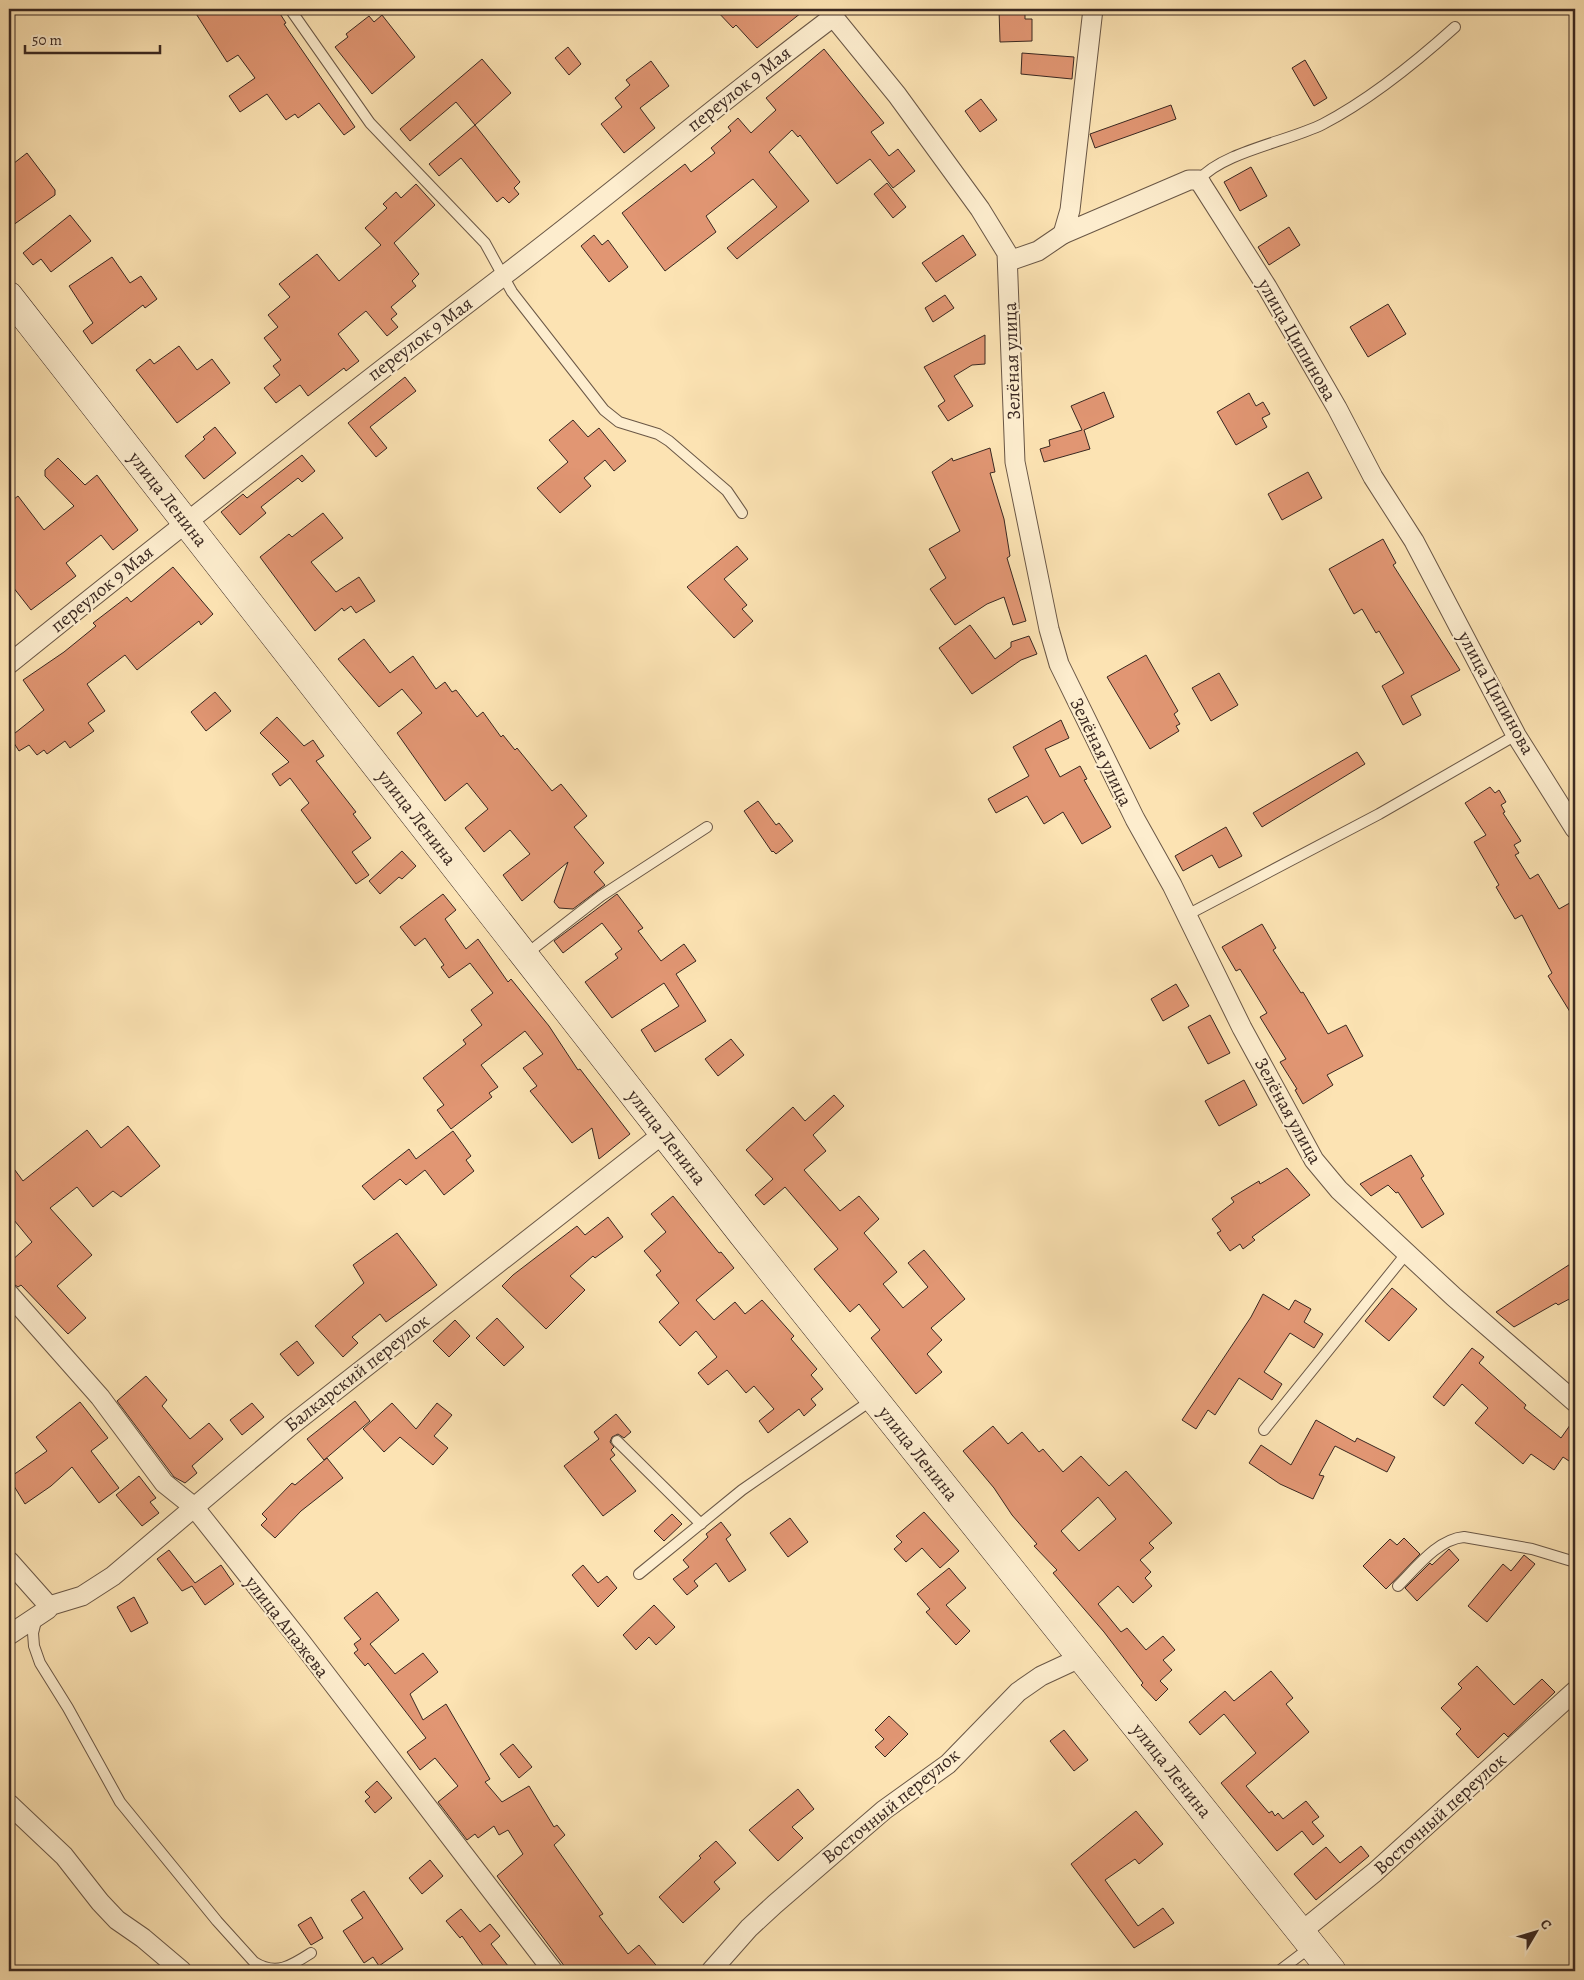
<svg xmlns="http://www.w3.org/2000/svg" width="1584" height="1980" font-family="Alegreya,serif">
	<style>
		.building { fill: #e19673; stroke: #3a2821; fill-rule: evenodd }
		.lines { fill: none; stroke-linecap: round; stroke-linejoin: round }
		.lane-casing { stroke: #6a5746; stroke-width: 12 }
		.street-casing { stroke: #6a5746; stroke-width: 21 }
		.secondary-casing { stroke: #3a2821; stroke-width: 29 }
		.lane { stroke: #fdedce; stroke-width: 10 }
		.street { stroke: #fdedce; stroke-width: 19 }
		.secondary { stroke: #fdedce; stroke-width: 28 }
		.labels { text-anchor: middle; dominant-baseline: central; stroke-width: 4.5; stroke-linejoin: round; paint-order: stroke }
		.street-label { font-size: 19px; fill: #3a2821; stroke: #fdedce }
	</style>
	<rect width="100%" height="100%" fill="#fce3b3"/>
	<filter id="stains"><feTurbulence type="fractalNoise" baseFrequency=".004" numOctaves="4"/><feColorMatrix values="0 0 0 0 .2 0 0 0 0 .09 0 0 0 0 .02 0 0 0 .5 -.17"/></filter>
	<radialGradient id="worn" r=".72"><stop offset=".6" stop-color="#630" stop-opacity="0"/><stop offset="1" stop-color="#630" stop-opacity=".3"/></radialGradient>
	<g class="building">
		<path d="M193,9H277L286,23L284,24L355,127L344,135L319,103L298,118L295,114L286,120L267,94L240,112L229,96L255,78L238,55L227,62Z"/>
		<path d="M715,9H806L757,48L736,25L733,28Z"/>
		<path d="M999,9H1025V19H1032V41L1000,42Z"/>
		<path d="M382,15L415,57L372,94L335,47L348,37L346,34L369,16L374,22Z"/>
		<path d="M568,47L581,64L569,75L555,58Z"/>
		<path d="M824,49L884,123L871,132L889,156L898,149L915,171L893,188L870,159L837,184L800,135L798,137L792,130L769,152L809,201L737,259L727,248L777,207L753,179L706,216L716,232L665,271L622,213L685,164L691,172L715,153L711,148L731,131L728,127L738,118L751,133L776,110L766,98Z"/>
		<path d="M1022,53L1074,57L1072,79L1021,74Z"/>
		<path d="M482,59L511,93L475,125L456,102L410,141L400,129Z"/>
		<path d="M1305,60L1327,98L1314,106L1292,68Z"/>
		<path d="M651,61L669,86L640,108L655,128L624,153L601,124L622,107L615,98L630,85L626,80Z"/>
		<path d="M981,99L997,120L980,132L965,111Z"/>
		<path d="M1171,105L1176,119L1095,148L1090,134Z"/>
		<path d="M475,125L520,182L514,188L519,194L509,203L503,197L497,202L461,158L439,176L429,164Z"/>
		<path d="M27,153L55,190V195L9,228V167Z"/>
		<path d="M1251,167L1267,196L1240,211L1224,182Z"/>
		<path d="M887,183L906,207L893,218L874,194Z"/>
		<path d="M416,184L435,205L394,243L419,274L412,281L416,286L391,307L397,314L391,319L398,327L387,336L366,311L338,334L359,361L346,371L344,368L308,396L300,385L276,403L264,388L280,375L273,366L281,360L264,338L278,327L268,315L290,297L279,284L317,254L339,281L381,245L365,228L387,208L383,204L396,192L401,198Z"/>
		<path d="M70,215L91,241L51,272L41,259L33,265L23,253Z"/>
		<path d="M1289,227L1300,245L1269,265L1258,247Z"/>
		<path d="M594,235L602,245L608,240L628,267L609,282L581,246Z"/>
		<path d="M963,235L976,255L936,282L922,263Z"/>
		<path d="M112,257L130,283L141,276L157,299L145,308L143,305L92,344L83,331L93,323L69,286Z"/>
		<path d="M945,295L954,308L933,322L925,308Z"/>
		<path d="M1388,304L1406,334L1368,357L1350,327Z"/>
		<path d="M985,335V364L972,365L954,376L973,406L948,421L938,406L945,401L924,367Z"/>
		<path d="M179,346L197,370L212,359L230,383L177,423L136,370L150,359L154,364Z"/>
		<path d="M405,377L416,391L370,427L387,448L376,457L348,423Z"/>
		<path d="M1104,392L1114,417L1084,430L1090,449L1044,462L1040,449L1050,446L1049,440L1082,430L1071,406Z"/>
		<path d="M1249,393L1256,406L1263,402L1270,414L1262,418L1267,427L1236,445L1217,412Z"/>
		<path d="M573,420L588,437L599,428L626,461L614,471L605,460L584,478L591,486L560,513L537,488L568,462L549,440Z"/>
		<path d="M215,427L236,453L204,479L185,456L205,439L203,437Z"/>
		<path d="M990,448L995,472L990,473L1004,519L1010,556L1007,558L1026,621L1013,625L1004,597L987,604L955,625L930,589L946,578L929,549L960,531L932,472L952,458L953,461Z"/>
		<path d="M302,455L315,471L302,482L298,478L261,507L266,513L240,535L221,512L243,494L247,498Z"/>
		<path d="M58,458L85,485L97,475L138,530L113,550L101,535L66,563L76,576L31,610L9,582V503L18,496L44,530L74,506L45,476V470Z"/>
		<path d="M1308,472L1322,498L1282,520L1268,494Z"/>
		<path d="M323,513L343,538L311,562L336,592L359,577L375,601L356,613L351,606L344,611L342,608L315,631L260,557L289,534L292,537Z"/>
		<path d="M1383,539L1396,563L1393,565L1460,670L1411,696L1421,715L1403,725L1382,686L1404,673L1379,631L1376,633L1362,609L1354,614L1329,569Z"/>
		<path d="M737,546L748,559L724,579L747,605L742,609L753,621L734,638L687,587Z"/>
		<path d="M173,567L213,614L201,625L199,621L137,670L125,655L87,684L105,711L88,723L94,731L70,748L65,741L47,754L44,750L37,755L29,745L19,751L10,737L44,710L23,680L64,652L96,626L93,623L127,597L131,602Z"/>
		<path d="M970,625L995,659L1011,647V642L1029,636L1037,654L1021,660L972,694L939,648Z"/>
		<path d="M364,639L390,673L413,656L436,689L445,682L452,692L456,690L477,717L483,712L501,737L503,735L515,750L517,748L552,791L561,784L587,816L574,827L604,863L594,872L605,885L573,909L559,908L554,902L568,862L522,901L503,875L530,854L510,830L484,852L465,828L488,809L467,783L445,801L397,733L422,713L402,689L379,707L338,659Z"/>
		<path d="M1146,655L1178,711L1174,714L1180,724L1176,726L1179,731L1150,749L1107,677Z"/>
		<path d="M1219,673L1238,705L1211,721L1192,688Z"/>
		<path d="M215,692L231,711L206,731L191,712Z"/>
		<path d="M277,717L304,746L313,740L324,756L316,761L356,812L353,814L371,838L352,852L369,875L356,884L301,810L309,803L290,778L280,786L272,774L289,762L260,733Z"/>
		<path d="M1061,720L1069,738L1045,749L1060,777L1080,766L1087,779L1084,780L1111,827L1082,844L1063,812L1044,824L1027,796L996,813L988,799L1029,776L1013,747Z"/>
		<path d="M1357,752L1365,764L1262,827L1253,813Z"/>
		<path d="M1490,787L1495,793L1499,790L1506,802L1501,805L1505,812L1503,813L1521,841L1514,845L1519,853L1515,855L1530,879L1538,874L1559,909L1575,900V1020L1548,976L1552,973L1522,915L1515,919L1496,887L1499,885L1474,842L1486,835L1465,803Z"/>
		<path d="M758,801L776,825L779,823L793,841L776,854L773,851L772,852L744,811Z"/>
		<path d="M1226,827L1242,856L1219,868L1212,855L1183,871L1175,856Z"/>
		<path d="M402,851L416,866L402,879L399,877L380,894L369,881Z"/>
		<path d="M443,894L456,910L445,919L466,949L478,939L508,982L511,979L549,1026L578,1070L580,1069L630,1134L599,1159L592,1128L572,1143L530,1091L537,1086L523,1068L543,1054L525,1031L481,1065L498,1087L489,1093L492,1097L451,1129L437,1110L444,1105L423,1078L466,1044L463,1040L482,1025L471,1010L493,993L470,963L449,978L441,967L444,965L425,938L415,946L400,927Z"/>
		<path d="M617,894L643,928L638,931L661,961L684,944L696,961L676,974L706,1021L655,1052L641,1030L679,1006L664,983L612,1018L585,982L618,958L615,954L622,949L602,923L563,953L554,941Z"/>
		<path d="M1262,924L1276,948L1273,950L1301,993L1303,992L1328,1034L1346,1025L1363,1056L1327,1075L1333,1085L1303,1104L1295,1090L1297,1089L1280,1062L1286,1059L1260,1017L1267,1013L1240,969L1236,971L1222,947Z"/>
		<path d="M1176,984L1189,1006L1163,1021L1151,999Z"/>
		<path d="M1210,1015L1230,1053L1208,1064L1188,1027Z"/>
		<path d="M731,1039L744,1055L718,1076L705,1059Z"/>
		<path d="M1244,1080L1257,1105L1219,1126L1205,1101Z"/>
		<path d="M834,1095L844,1106L813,1135L826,1151L804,1170L840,1211L859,1196L879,1219L864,1233L897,1272L883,1284L903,1308L928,1287L908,1263L924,1250L965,1299L931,1328L942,1340L927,1354L942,1372L916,1394L871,1338L880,1330L859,1304L850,1312L814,1269L838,1249L785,1187L764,1205L755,1195L773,1179L746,1150L793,1107L805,1121Z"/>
		<path d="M128,1126L160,1166L121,1197L113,1191L93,1207L77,1187L50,1208L92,1255L57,1286L86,1318L68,1334L21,1285L18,1287L9,1281V1263L32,1242L9,1214V1162L23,1181L87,1130L101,1148Z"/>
		<path d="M453,1131L471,1156L466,1160L474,1171L444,1195L425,1170L406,1185L400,1179L374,1200L362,1186L409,1149L416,1159Z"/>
		<path d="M1411,1155L1424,1176L1421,1178L1444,1214L1422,1228L1398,1192L1396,1193L1388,1185L1371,1196L1360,1184Z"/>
		<path d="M1287,1168L1310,1195L1252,1237L1255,1240L1243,1249L1240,1244L1230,1251L1217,1233L1221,1231L1212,1219L1234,1202L1231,1198L1259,1181L1260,1184Z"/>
		<path d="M673,1196L719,1253L721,1252L734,1268L696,1300L714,1320L735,1302L745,1314L762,1300L794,1336L791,1339L817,1369L811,1375L823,1389L811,1399L816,1405L804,1416L799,1409L768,1433L759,1421L774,1409L754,1386L746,1393L727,1370L708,1385L698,1373L717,1357L696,1331L680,1346L659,1322L679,1303L656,1275L661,1271L644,1251L666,1232L651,1214Z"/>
		<path d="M608,1217L623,1237L595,1258L593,1256L570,1276L585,1290L546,1329L502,1286L513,1275L577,1226L585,1235Z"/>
		<path d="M397,1233L437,1285L386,1322L380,1314L352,1337L358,1343L343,1357L315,1326L364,1283L353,1265Z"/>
		<path d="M1575,1261V1296L1558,1305L1556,1303L1514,1327L1496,1312Z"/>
		<path d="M1392,1288L1417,1309L1389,1341L1365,1321Z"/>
		<path d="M1263,1294L1289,1310L1295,1300L1311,1309L1304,1322L1323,1334L1314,1348L1290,1333L1264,1372L1282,1384L1272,1400L1239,1378L1215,1415L1208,1410L1196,1429L1182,1420L1251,1317Z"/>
		<path d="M497,1318L524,1347L504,1366L476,1338Z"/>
		<path d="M455,1320L470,1336L449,1357L433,1341Z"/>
		<path d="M297,1341L314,1363L298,1376L280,1354Z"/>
		<path d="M1472,1348L1484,1357L1479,1363L1526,1405L1524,1408L1561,1438L1575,1418V1465L1563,1457L1554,1470L1531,1454L1523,1464L1475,1423L1488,1408L1462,1384L1444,1406L1433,1397Z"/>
		<path d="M146,1376L167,1400L162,1406L190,1439L209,1423L223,1439L192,1466L197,1473L185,1483L174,1477L117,1401Z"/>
		<path d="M355,1401L370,1421L324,1460L307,1439Z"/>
		<path d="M80,1402L108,1438L91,1451L119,1488L99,1503L72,1467L51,1486L25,1504L9,1478L47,1451L36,1437Z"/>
		<path d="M252,1403L264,1417L242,1435L230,1420Z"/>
		<path d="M392,1403L416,1429L437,1403L452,1415L434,1436L448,1448L433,1465L400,1437L384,1452L363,1429Z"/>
		<path d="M616,1414L631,1432L624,1438L618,1434L612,1437L610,1442L614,1447L611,1450L615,1455L610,1459L636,1491L603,1516L564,1466L599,1439L594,1432Z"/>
		<path d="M1316,1420L1355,1442L1357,1438L1395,1457L1387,1472L1335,1446L1319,1475L1324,1476L1313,1499L1280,1484L1249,1463L1261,1445L1291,1465Z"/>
		<path d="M993,1426L1008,1444L1022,1432L1039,1452L1043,1449L1063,1472L1081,1456L1109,1486L1126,1471L1172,1523L1149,1543L1154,1548L1140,1560L1151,1572L1145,1578L1152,1586L1133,1603L1118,1586L1098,1604L1121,1632L1127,1628L1146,1650L1163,1636L1175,1650L1163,1660L1172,1670L1160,1681L1168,1689L1156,1701L1141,1685L1143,1683L1104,1632L1053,1573L1057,1570L1034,1546L1037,1544L1012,1515L994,1488L963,1451ZM1098,1497L1116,1519L1079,1551L1061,1531Z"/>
		<path d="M327,1458L343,1478L301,1511L275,1538L261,1525L267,1519L262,1514L292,1483L295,1485Z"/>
		<path d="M139,1476L156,1498L150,1502L159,1513L142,1526L116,1495Z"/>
		<path d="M924,1512L959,1551L940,1568L922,1548L906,1562L894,1549L902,1542L896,1536Z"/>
		<path d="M672,1514L682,1524L664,1541L654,1531Z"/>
		<path d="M790,1518L808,1542L788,1557L770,1533Z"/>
		<path d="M721,1522L731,1535L726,1539L746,1570L729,1582L716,1563L694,1581L698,1586L687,1595L673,1579L689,1567L683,1560L708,1537L706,1534Z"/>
		<path d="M1404,1538L1420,1554L1386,1589L1363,1566L1390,1539L1397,1545Z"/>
		<path d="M1449,1549L1459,1560L1417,1601L1405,1588L1430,1563L1432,1565Z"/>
		<path d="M169,1550L195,1583L221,1565L234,1584L205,1605L192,1586L182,1591L157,1559Z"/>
		<path d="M1524,1555L1535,1564L1487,1622L1468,1606L1503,1564L1511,1571Z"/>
		<path d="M583,1565L598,1583L607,1576L617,1588L598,1607L572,1575Z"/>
		<path d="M949,1568L966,1588L946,1605L970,1631L956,1645L926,1612L930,1609L917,1594Z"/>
		<path d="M377,1592L399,1620L370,1644L395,1674L423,1653L438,1672L410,1694L423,1720L446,1704L490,1779L485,1782L502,1802L529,1786L554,1827L557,1825L565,1835L554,1845L603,1914L599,1916L628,1954L639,1945L661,1971H568L497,1876L523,1854L508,1830L499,1835L494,1826L478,1838L475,1834L467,1840L438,1802L458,1786L435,1758L420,1770L407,1752L426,1738L368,1663L365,1666L354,1653L358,1650L354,1644L361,1639L344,1618Z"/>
		<path d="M134,1597L148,1623L131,1632L117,1607Z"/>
		<path d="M654,1605L675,1627L656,1645L649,1637L636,1650L623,1635Z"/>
		<path d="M1477,1666L1514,1705L1542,1679L1555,1692L1508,1737L1504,1733L1478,1758L1456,1734L1461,1729L1441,1708L1462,1688L1458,1684Z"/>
		<path d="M1271,1671L1293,1698L1286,1704L1309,1732L1246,1786L1269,1813L1272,1811L1275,1816L1278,1813L1283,1819L1306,1801L1319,1817L1312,1822L1324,1836L1313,1845L1302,1831L1277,1851L1221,1783L1256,1753L1224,1714L1200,1735L1189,1722L1225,1691L1234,1701Z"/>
		<path d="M889,1716L908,1734L885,1757L875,1747L884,1739L875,1730Z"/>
		<path d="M1064,1730L1088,1760L1074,1771L1050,1741Z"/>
		<path d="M513,1744L532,1767L519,1778L500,1754Z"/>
		<path d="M377,1781L392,1798L375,1813L365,1801L370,1797L365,1792Z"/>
		<path d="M798,1789L814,1809L792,1827L803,1838L778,1861L749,1830Z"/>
		<path d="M1136,1811L1163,1844L1139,1864L1135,1859L1105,1880L1138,1926L1163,1908L1174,1923L1134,1948L1071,1864Z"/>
		<path d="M716,1841L736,1863L714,1882L720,1889L683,1923L659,1897L701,1858L699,1856Z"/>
		<path d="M1361,1846L1369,1856L1316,1900L1294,1874L1326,1847L1340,1863Z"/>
		<path d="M430,1860L443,1876L422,1894L409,1878Z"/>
		<path d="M364,1891L403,1949L379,1966L373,1957L364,1963L343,1931L363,1918L351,1900Z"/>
		<path d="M461,1909L480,1932L490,1924L500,1936L491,1944L512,1971H487L462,1936L460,1938L446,1921Z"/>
		<path d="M311,1917L323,1938L311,1945L298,1925Z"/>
	</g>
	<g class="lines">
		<defs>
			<g id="lane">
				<path d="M290,9L370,123L485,243L512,292L604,410L619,422L658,434L669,441L727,491L742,513"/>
				<path d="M1199,180C1222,152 1290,141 1323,124C1371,99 1415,63 1455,27"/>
				<path d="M1187,915L1379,814L1516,735"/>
				<path d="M525,955L601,896L707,827"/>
				<path d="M1264,1430L1406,1254"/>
				<path d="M617,1441L701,1524"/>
				<path d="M639,1574L742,1490L872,1400"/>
				<path d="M1398,1586C1416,1568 1438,1539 1464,1537L1532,1549L1575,1562"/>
				<path d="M37,1617L33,1633L34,1646L40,1663L68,1708L120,1802L217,1921L254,1962C276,1976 291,1966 311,1953"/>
				<path d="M1279,1971L1312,1946"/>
			</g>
			<g id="street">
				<path d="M827,9L897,95L980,209L1007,253L1015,462L1049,629L1059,664L1135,819L1172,885L1242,1028L1314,1160L1339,1190L1454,1297L1575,1402"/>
				<path d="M1093,9L1070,210L1063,234L1189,180H1199L1202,185L1267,287L1337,408L1373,477L1414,541L1516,735L1575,829"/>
				<path d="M1009,261L1038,251L1063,234"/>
				<path d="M9,664C172,533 336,404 502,277C614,192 721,101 833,17"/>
				<path d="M9,1294L100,1397L164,1483L194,1507L301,1642L553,1971"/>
				<path d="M9,1561L49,1606L48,1609L9,1635"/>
				<path d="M49,1606L82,1596L113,1576L289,1427L664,1133"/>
				<path d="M9,1804L64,1856L100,1902L117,1920L143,1938L182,1971"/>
				<path d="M1301,1932L1375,1872L1575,1691"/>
				<path d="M711,1971L749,1928L775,1904L884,1810L948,1764L1018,1692L1041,1676L1082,1657"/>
			</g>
			<g id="secondary">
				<path id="s1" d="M9,296L743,1235L1332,1971"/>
			</g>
		</defs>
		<use href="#lane" class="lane-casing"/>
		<use href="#street" class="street-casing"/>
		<use href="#secondary" class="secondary-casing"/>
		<use href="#lane" class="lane"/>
		<use href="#street" class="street"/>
		<use href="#secondary" class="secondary"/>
	</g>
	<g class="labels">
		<g class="street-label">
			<text transform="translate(739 89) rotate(-38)">переулок 9 Мая</text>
			<text transform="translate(420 339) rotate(-37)">переулок 9 Мая</text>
			<text transform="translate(1297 340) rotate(60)">улица Ципинова</text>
			<text transform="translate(1012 361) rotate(-92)">Зелёная улица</text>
			<text stroke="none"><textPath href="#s1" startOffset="258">улица Ленина</textPath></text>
			<text transform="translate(102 589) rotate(-39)">переулок 9 Мая</text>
			<text transform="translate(1496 693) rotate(61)">улица Ципинова</text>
			<text transform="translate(1101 752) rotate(64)">Зелёная улица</text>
			<text stroke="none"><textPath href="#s1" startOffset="662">улица Ленина</textPath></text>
			<text transform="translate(1288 1111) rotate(61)">Зелёная улица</text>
			<text stroke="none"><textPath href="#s1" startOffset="1068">улица Ленина</textPath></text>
			<text transform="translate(357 1373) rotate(-38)">Балкарский переулок</text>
			<text stroke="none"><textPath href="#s1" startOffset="1472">улица Ленина</textPath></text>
			<text transform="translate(287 1627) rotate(52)">улица Апажева</text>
			<text stroke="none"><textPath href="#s1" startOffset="1878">улица Ленина</textPath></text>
			<text transform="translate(891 1806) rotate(-39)">Восточный переулок</text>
			<text transform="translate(1440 1814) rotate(-42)">Восточный переулок</text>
		</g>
	</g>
	<rect width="1584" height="1980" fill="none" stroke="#fce3b3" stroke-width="30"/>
	<rect x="10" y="10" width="1564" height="1960" fill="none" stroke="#3a2821" stroke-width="2.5"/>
	<rect x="15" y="15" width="1554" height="1950" fill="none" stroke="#3a2821"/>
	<g transform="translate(1536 1932) rotate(52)" stroke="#fdedce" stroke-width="4" paint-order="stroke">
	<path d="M0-4L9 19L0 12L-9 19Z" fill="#3a2821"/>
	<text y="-8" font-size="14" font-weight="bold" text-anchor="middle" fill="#3a2821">С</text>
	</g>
	<path d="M25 45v8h135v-8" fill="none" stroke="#3a2821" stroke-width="2.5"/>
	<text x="32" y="45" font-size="15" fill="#3a2821" stroke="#fdedce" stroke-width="4" paint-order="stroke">50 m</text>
	<rect width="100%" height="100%" filter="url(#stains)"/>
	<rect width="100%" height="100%" fill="url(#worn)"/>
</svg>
